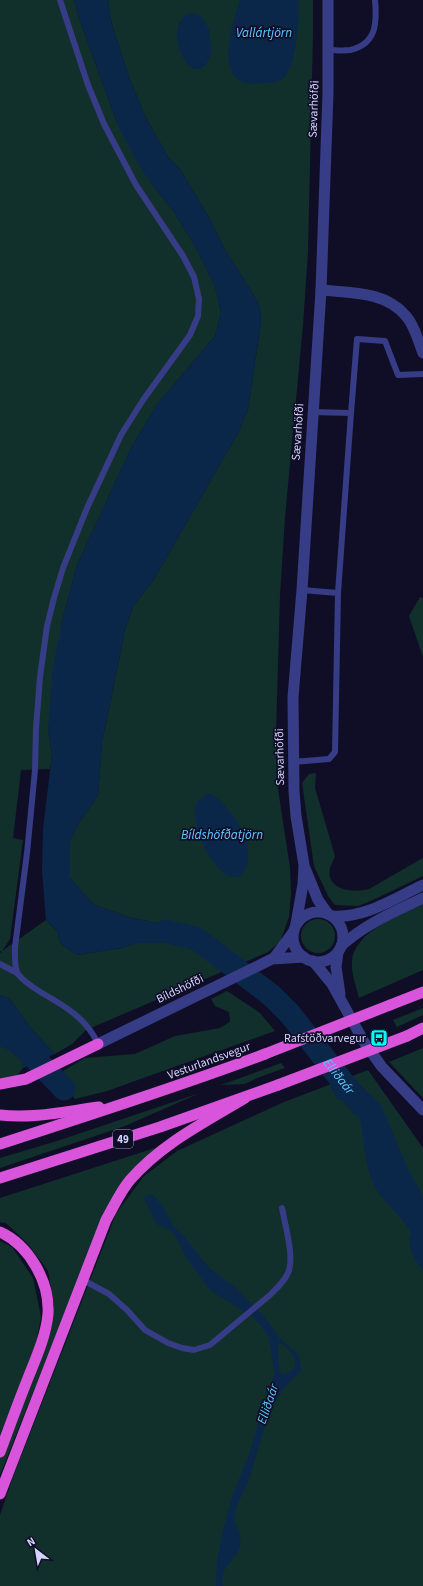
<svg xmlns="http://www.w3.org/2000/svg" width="423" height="1586" font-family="'Source Sans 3',sans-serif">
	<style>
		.green { fill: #11302c }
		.water { fill: #0a2749; fill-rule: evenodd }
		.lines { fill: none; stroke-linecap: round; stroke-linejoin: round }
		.river { stroke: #0a2749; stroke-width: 23 }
		.service { stroke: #373c86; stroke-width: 6 }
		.minor { stroke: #373c86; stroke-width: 11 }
		.tertiary { stroke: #373c86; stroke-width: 11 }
		.trunk { stroke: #d854da; stroke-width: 11 }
		.trunk-bridge { stroke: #d854da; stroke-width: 11 }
		.labels { text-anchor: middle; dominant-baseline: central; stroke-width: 3.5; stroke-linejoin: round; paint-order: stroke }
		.shield { fill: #100e26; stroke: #9898be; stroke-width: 1 }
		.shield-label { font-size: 11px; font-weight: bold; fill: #d3d3ff }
		.street-label { font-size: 12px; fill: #d3d3ff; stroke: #100e26 }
		.poi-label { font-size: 12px; fill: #d3d3ff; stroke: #100e26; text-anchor: end }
		.water-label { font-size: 13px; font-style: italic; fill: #61c5ff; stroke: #100e26 }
	</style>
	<rect width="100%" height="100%" fill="#100e26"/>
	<g class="green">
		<path d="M0,0H74L80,21L117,123L151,183L172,209L196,248L215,286L221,312L215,336L158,403L131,448L77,565L62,621L48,730L52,754L50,769L21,770L13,838L23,840L10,939L2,951L46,920L57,931L61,944L77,955L122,948L136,943H162V924L128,917L93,904L70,878V841L79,823L98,795L102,743L125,630L134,605L153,581L238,433L248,410L261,322L260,307L253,294L224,248L211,221L180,169L168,157L145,116L129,77L111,21L108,0H313V34L308,251L303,325L285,517L280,595L276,733L278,789L290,868L291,893L289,917L280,942L268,952L86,1030L72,1044L55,1054L30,1027L10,999L0,995V953L2,952L0,951Z"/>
		<path d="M420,597L423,598V657L409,616Z"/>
		<path d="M316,773L315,788L335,856C334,860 331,864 330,868C325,891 355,893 369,889L423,858V876L373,900L358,906L335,905L328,896L314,866L302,783L309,774Z"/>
		<path d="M423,903V970L359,998C356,986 351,973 352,961C354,932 400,915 423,903Z"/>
		<circle cx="318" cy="936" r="17"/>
		<path d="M227,991L260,1013L275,1031L107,1091L75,1099L56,1075L85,1058L135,1054L175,1036L220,1028L230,1022L229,1012L215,1006L211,999Z"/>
		<path d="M423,1008V1015L397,1027L393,1020Z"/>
		<path d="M0,1047H5L22,1060L23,1068L15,1078L0,1080Z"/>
		<path d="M423,1048V1098L389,1062Z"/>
		<path d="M281,1063L285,1068L257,1078L245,1084L221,1085Z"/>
		<path d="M368,1070L423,1148V1586H0V1515L13,1477L116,1214L143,1177L177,1151L284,1102Z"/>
		<path d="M200,1093L125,1126L0,1168V1158L57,1141Z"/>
		<path d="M158,1147L127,1177L80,1275L0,1475V1457L51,1331L54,1305L48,1271L28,1244L6,1223L0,1222V1198Z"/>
		<path d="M0,1241L12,1247L33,1278L41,1317L36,1343L0,1435Z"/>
	</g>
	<g class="water">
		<path d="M74,0H108L111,21L129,77L145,116L168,157L180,169L211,221L224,248L253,294L260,307L261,322L248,410L238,433L153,581L134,605L125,630L102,743L98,795L79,823L70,841V878L93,904L128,917L162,924L166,931L162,943H136L122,948L77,955L61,944L57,931L46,920L42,871L43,829L52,754L48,730L52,672L62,621L77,565L131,448L158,403L215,336L221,312L215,286L196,248L172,209L151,183L136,161L117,123L80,21Z"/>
		<path d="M240,0H299C298,22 298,56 286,75C280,84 270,83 261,83C256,84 250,84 246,83C214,75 234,20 240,0Z"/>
		<path d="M193,13L202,17L209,29L211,47V54L206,65C203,67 200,69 197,69C182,70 163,19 193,13Z"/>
		<path d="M206,794H212C228,805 239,822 246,840C251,855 248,889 224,873C208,862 190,824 196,805C198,800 202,797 206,794Z"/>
		<path d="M0,995L10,999L30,1027L55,1054L23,1068L22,1060L5,1048L0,1047Z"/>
		<path d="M353,1076L358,1083L381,1105L408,1169L423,1196V1270C414,1259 406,1246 411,1233C402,1216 386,1205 376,1189C363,1165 365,1137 358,1111L345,1100H338L334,1094L330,1085Z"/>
		<path d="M150,1194L155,1197L165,1209L174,1227L184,1236L209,1268L234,1286L268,1321L279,1338L297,1353L300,1360L301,1371C295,1378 287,1383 282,1391C265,1417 259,1449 249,1479C245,1490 237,1503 235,1513C233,1526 245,1536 239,1549C234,1562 218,1569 223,1586H216L217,1560L225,1522L233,1494L248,1457L274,1374L271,1351L268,1336L261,1326L254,1318L210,1290L187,1259L174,1234L170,1230L160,1226L155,1222L144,1198ZM280,1343C293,1350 306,1369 283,1374L279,1371L278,1345Z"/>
	</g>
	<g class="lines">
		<g class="river">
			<path id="s1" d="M166,931L197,939L271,995L290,1014L360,1104"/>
			<path d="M0,1022L64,1089"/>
		</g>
		<g class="service">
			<path d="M60,0L88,85L104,124L136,185L183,256L194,277L199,299L198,316L190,335L143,400L121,435L87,508L63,568L54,598L47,626L40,677L36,728L35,770L27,853L15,947C15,955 14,968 18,974C24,982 34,988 42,993C65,1006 87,1019 98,1044"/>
			<path d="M328,50C335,50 343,51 350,50C377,44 377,22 375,0"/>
			<path d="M312,412L351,413L338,593"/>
			<path d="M351,413L357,339L385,341L398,375L423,374"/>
			<path d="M293,762L329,759L335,752L338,593L302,590"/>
			<path d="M0,964L17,973"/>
			<path d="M83,1280L109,1294L127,1310L145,1330L168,1343L182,1348L194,1350L210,1345L270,1295C276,1289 284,1282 288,1273C295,1258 285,1225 282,1208"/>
		</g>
		<path class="minor" d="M321,290C351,293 385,291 406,316C415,326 418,341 423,353"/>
		<g class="tertiary">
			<path d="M305,868L318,900L328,914"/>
			<circle cx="318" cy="937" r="25"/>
			<path d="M332,916C364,919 395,898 423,885"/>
			<path d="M296,924L303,884L304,865L296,816L294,791L293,697L302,590L321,290L328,93V0"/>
			<path d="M341,946C365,924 394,912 423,898"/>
			<path d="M338,952L336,967L340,994"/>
			<path d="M274,958L294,931"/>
			<path d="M313,961L332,984L364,1042L382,1067L423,1110"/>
			<path d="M98,1044L272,959L304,957"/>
		</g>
		<g class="trunk">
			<path d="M390,1005L423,992"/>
			<path d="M407,1036L423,1028"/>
			<path d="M0,1084L26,1079L98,1044"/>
			<path d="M0,1115C33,1119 67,1111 99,1107"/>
			<path d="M0,1144C89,1115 178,1087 265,1054"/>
			<path d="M0,1178L160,1127L278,1085"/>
			<path d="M0,1232C29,1245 50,1282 48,1314C46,1336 36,1358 28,1378C18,1403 9,1428 0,1452"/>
			<path d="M0,1494L106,1220C114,1206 120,1192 130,1180C161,1144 205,1122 245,1098"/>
		</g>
		<g class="trunk-bridge">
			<path d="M265,1054L390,1005"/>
			<path d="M278,1085L407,1036"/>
		</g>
	</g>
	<defs>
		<symbol id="bus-square" viewBox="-11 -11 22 22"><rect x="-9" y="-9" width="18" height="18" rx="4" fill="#00fdfe" stroke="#100e26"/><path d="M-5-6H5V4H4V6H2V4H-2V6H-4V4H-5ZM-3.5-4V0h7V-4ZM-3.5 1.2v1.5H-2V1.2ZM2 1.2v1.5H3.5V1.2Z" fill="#111"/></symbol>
	</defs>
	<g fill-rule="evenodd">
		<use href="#bus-square" x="369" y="1028" width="20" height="20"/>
	</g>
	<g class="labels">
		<rect class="shield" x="113" y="1130" width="20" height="18" rx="3"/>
		<g class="shield-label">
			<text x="123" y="1139">49</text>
		</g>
		<g class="street-label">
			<text transform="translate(314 109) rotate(-88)">Sævarhöfði</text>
			<text transform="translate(298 432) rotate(-86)">Sævarhöfði</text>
			<text transform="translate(280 757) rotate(-91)">Sævarhöfði</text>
			<text transform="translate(180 989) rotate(-26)">Bíldshöfði</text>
			<text transform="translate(209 1061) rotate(-20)">Vesturlandsvegur</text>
		</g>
		<g class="poi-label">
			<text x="366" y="1038">Rafstöðvarvegur</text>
		</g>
		<g class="water-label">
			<text x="264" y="33">Vallártjörn</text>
			<text x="222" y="835">Bíldshöfðatjörn</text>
			<text stroke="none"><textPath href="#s1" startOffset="231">Elliðaár</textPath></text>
			<text transform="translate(268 1404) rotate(-71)">Elliðaár</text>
		</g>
	</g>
	<g transform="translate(36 1550) rotate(329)" stroke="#100e26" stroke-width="3" paint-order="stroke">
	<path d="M0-3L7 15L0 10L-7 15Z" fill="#d3d3ff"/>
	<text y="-6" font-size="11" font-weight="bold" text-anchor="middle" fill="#d3d3ff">N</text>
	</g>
</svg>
